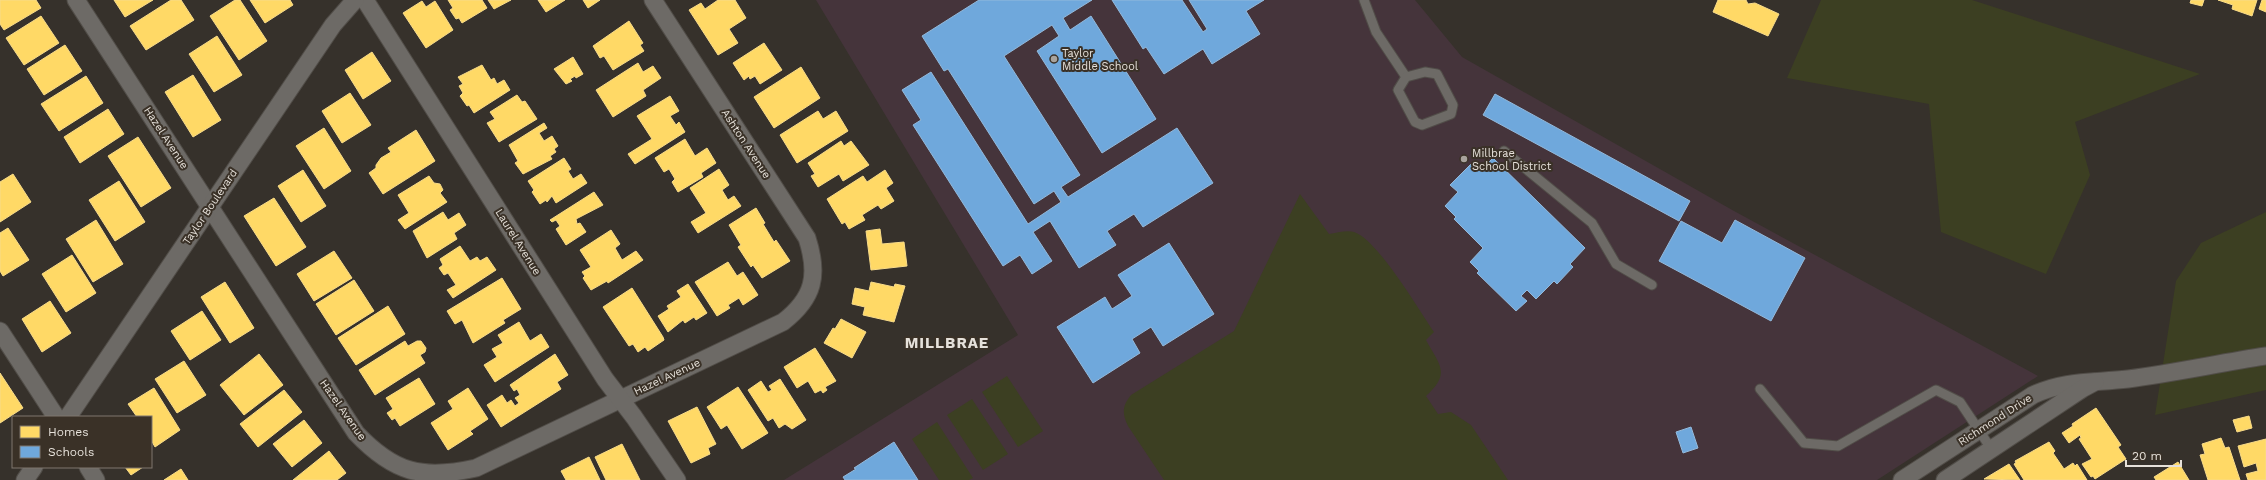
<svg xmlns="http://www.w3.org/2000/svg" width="2266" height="480" font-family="'Work Sans',sans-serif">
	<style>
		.education { fill: #45343b }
		.green { fill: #3c3f22 }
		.homes { fill: #ffd966; stroke: #f8db89 }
		.schools { fill: #6fa8dc; stroke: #93b9db }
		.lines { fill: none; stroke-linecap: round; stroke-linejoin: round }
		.service-casing { stroke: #514d48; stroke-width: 11 }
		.minor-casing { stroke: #514d48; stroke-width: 19 }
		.service { stroke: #6d6a66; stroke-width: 9 }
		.minor { stroke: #6d6a66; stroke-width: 17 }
		.poi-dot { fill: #a8a39d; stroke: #3a3127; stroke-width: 1.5 }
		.labels { text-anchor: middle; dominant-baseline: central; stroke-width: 4; stroke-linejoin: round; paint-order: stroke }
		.poi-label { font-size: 11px; fill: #e6e1da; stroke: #3a3127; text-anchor: start }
		.street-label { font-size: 11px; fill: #e6e1da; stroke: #3a3127 }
		.district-label { font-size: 15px; font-weight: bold; letter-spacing: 1px; fill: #e6e1da; stroke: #3a3127 }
	</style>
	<rect width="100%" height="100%" fill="#36312b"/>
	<path class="education" d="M816,0H1415L1462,57L1734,211L2038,376L1877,480H784L1018,335Z"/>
	<g class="green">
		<path d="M1821,0H1972L2200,74L2075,122L2090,175L2046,274L1941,232L1929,104L1787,78Z"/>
		<path d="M1300,194L1329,234C1337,233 1346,230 1354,232C1377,239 1419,310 1434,332L1426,340C1440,366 1451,373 1426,396L1438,414L1451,412L1471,425L1508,480H1164L1128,426C1122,414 1122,406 1131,395L1234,331Z"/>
		<path d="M2266,212V390L2155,415L2176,281L2201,243Z"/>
		<path d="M1007,376L1043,431L1018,447L982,392Z"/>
		<path d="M972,399L1008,454L983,470L947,415Z"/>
		<path d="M937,422L973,478L969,480H939L912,439Z"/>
	</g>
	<g class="homes">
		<path d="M0,0H36L41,8L4,30L0,24Z"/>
		<path d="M114,0H153L125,17Z"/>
		<path d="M171,0H181L194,20L146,50L130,26Z"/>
		<path d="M235,0H240L267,41L239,60L210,16Z"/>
		<path d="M250,0H290L293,5L265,23Z"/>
		<path d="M448,0H482L487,8L462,23L459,18L456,19L450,10L453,8Z"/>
		<path d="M488,0H511L494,9Z"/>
		<path d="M538,0H565L546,12Z"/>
		<path d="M583,0H600L588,8Z"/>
		<path d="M718,0H735L746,18L729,29L738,43L718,55L689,10L701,3L705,9Z"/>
		<path d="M1718,0H1746L1748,4L1755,3L1779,14L1768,36L1713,12Z"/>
		<path d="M2191,0H2204L2202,6L2190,3Z"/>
		<path d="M2218,0H2257L2252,16L2232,9L2233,5Z"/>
		<path d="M2262,0H2266V12L2259,9Z"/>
		<path d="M422,1L426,7L435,1L453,30L426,48L403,13Z"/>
		<path d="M41,16L59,43L24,65L6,38Z"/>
		<path d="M629,21L643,43L640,45L644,51L613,70L604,56L600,58L593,46Z"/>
		<path d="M217,36L242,75L214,92L189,54Z"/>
		<path d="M764,43L782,70L760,84L755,76L750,79L749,76L744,80L733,63Z"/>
		<path d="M65,45L82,71L44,95L27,69Z"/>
		<path d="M372,52L391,81L363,99L345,70Z"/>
		<path d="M573,57L583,74L576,78L575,76L570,79L572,81L566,84L554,69Z"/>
		<path d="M638,63L643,72L653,66L661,78L643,90L646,96L613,117L596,90Z"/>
		<path d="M482,65L491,80L494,78L497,84L504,80L510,90L474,113L469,105L467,106L460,96L463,93L459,86L463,84L458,77Z"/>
		<path d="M801,67L820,98L774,128L754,97Z"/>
		<path d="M193,75L221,120L193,137L165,92Z"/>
		<path d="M86,76L103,103L59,131L41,104Z"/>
		<path d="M350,93L371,125L342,143L322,111Z"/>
		<path d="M517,95L522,102L525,101L537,119L499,142L487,123L495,119L490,112Z"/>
		<path d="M670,96L679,111L670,116L676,125L679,122L685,132L635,164L628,154L652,139L637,116Z"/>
		<path d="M108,109L124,134L80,163L64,137Z"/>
		<path d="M818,111L823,119L836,111L848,131L797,163L780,135Z"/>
		<path d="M544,123L547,128L539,133L544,141L552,136L558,146L554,149L556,152L550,156L552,159L523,174L515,163L518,161L509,145Z"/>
		<path d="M324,128L351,171L324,189L296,146Z"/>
		<path d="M416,130L435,161L383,194L369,173L376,168V165L381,158L391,152L388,148Z"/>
		<path d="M138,137L171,188L141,207L108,156Z"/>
		<path d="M685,139L695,156L707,148L716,163L701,173L703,177L678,192L672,182L675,179L669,169L664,172L655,158Z"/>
		<path d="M841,141L844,146L851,141L869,165L843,181L839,174L818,187L811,176L815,174L808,163Z"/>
		<path d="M564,158L571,169L568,171L573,179L581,174L587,183L556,203L552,196L547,202L546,200L540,204L532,192L534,190L528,181Z"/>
		<path d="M719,169L729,185L722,190L728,200L734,196L741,206L698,233L691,222L706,213L690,188Z"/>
		<path d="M303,170L326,206L301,222L278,186Z"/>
		<path d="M885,170L893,183L886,188L894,201L881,209L878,205L862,215L865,220L849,229L845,222L842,224L827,199L863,176L867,182Z"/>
		<path d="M13,174L31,202L0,222V182Z"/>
		<path d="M429,176L434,183L440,184L443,190L440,193L447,202L405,229L398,220L409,213L398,195Z"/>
		<path d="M119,181L145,222L115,241L89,200Z"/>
		<path d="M594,192L603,205L576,219L577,224L580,223L586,232L566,245L556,229L560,226L556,220L552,222L550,220Z"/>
		<path d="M274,198L306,247L276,266L244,216Z"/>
		<path d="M756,208L765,223L763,224L774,242L776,240L790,261L762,278L753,265L751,267L738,247L741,245L729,225Z"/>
		<path d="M443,212L448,220L459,213L466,225L454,233L457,239L427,258L413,231Z"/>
		<path d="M96,220L123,264L93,282L66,239Z"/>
		<path d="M8,228L29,260L3,276L0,271V233Z"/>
		<path d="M880,229L882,244L904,242L907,266L871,270L866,231Z"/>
		<path d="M611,230L620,244L615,248L622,260L636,251L643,260L608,283L607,281L591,290L583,278L585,276L582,272L591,267L580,250Z"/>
		<path d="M460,246L470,261L477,257L480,261L487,257L496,270L453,298L447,290L456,285L448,273L444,275L439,268L443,265L440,259Z"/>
		<path d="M334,251L352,278L314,301L297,274Z"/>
		<path d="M72,255L96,293L66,312L42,274Z"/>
		<path d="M728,262L737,276L743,272L758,295L743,305L739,298L728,305L730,308L717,316L695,282Z"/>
		<path d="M502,278L521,309L503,320L505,323L473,343L462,320L455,324L447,311Z"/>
		<path d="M354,280L374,311L336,335L316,304Z"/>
		<path d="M225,282L254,328L230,343L201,297Z"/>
		<path d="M871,282L894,287L895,284L905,286L894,322L863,315L865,307L852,304L855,288L869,291Z"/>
		<path d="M688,284L707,313L696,320L694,317L685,323L683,320L668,332L658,316L669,309L667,306L681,297L677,291Z"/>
		<path d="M632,288L663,337L664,340L648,351L645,347L638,352L633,344L629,346L603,307Z"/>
		<path d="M50,301L71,333L42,352L22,319Z"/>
		<path d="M388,306L405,334L356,365L338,338Z"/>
		<path d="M202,311L221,340L190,360L171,331Z"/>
		<path d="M841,319L866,332L852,358L824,343L833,328L835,329Z"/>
		<path d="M519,322L530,341L541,334L549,347L495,382L484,365L497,357L492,349L503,343L498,335Z"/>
		<path d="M405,341L408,346L417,341H421L426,348L425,352L420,355L425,363L375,395L359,370Z"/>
		<path d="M815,348L836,381L825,387L827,390L823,393L821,390L815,393L808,381L797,388L784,367Z"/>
		<path d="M259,354L283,385L244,415L220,385Z"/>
		<path d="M555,354L568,375L557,382L561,389L501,427L487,405L502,395L507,403L511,400L515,406L519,403L515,398L520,395L517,389L514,391L510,385Z"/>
		<path d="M184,361L206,395L177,413L155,379Z"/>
		<path d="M0,373L23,408L0,423Z"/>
		<path d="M419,378L435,404L400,426L395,418L392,420L387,413L393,409L386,398Z"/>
		<path d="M780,379L806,420L792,429L785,424L779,428L773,418L768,421L748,390L761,381L768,392L772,390L769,386Z"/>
		<path d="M738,387L768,433L742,449L727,425L721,429L707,407Z"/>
		<path d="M154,388L180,430L155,447L151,440V417H137L128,404Z"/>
		<path d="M468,388L488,419L470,431L473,434L448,450L431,423L453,409L448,401Z"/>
		<path d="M284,390L302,412L258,447L240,424Z"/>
		<path d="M697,407L716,444L708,448L710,454L691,463L668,421Z"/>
		<path d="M2096,408L2121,445L2118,447L2126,459L2095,479L2093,476L2091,477L2082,464L2092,459L2079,439L2081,438L2080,435L2069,443L2062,433L2073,426L2072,424Z"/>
		<path d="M2249,416L2252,428L2237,432L2233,420Z"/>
		<path d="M304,420L322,443L292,467L273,444Z"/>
		<path d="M2221,438L2225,448L2229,447L2240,480H2208L2200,455L2205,454L2202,444Z"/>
		<path d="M2266,439V480H2248L2246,474L2258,471L2256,463L2244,467L2238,446Z"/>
		<path d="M2049,442L2055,451L2053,453L2064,469L2073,463L2075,466L2077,464L2087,480H2024L2014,464L2016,463L2015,461Z"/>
		<path d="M622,444L640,480H606L595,457Z"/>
		<path d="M329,451L346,473L337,480H293Z"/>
		<path d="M589,457L600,480H566L561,471Z"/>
		<path d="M2178,462L2189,480H2156L2154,477Z"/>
		<path d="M2009,464L2020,480L1984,479Z"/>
		<path d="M125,467H143L131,475Z"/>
		<path d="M181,469L188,480H164Z"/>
	</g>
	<g class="schools">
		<path d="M979,0H1092L1063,18L1070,30L1091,16L1156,119L1102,153L1037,51L1059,36L1052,25L1004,56L1080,175L1061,187L1068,197L1177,128L1213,183L1143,227L1134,214L1107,231L1116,245L1079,268L1050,221L1033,232L1052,261L1032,274L1020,255L1003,266L913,125L921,120L902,90L931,72L1028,224L1061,202L1054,191L1034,204L948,69L944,71L922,36Z"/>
		<path d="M1112,0H1182L1203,32L1207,29L1189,0H1264L1246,11L1260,34L1212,64L1203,49L1164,74L1146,47L1143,49Z"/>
		<path d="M1495,94L1690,201L1679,221L1483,115Z"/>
		<path d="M1493,158L1585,248L1570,264L1573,267L1557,284L1554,281L1536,299L1527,290L1521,296L1527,301L1516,311L1477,273L1479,271L1470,262L1483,248L1454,219L1456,217L1445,206L1458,192L1450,185L1472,163L1480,171Z"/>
		<path d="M1735,220L1805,258L1771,321L1659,261L1681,221L1722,243Z"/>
		<path d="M1169,243L1214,314L1163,346L1151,327L1132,339L1140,353L1093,383L1057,327L1105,297L1112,309L1132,296L1118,275Z"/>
		<path d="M1691,427L1698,448L1683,453L1676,432Z"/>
		<path d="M894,442L918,480H845L843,477L856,469L854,468Z"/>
	</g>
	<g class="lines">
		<defs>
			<g id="service">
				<path d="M1364,0L1376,32L1406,77"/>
				<path d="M1425,72L1437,74L1453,105L1451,114L1422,125L1415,122L1398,90L1406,77Z"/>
				<path d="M1504,151L1592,223L1616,264L1652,285"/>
				<path d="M1760,389L1804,443L1838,446L1936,390L1960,402L1992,450"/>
			</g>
			<g id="minor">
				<path d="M76,0L356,433C394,473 422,480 476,468L783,322C814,298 819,275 807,238L653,0"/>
				<path d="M365,0L605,379L634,417L677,480"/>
				<path d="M0,331L56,417"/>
				<path d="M68,417L333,25L355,0"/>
				<path d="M88,467L96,480"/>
				<path d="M25,480L34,467"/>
				<path d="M1902,480L2033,395C2065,380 2093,383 2128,379C2174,373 2220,363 2266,356"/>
				<path d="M1945,480L2082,389L2095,382"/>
			</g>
		</defs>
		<use href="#service" class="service-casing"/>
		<use href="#minor" class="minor-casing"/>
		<use href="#service" class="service"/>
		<use href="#minor" class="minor"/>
	</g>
	<g class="poi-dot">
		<circle cx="1054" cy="59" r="4"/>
		<circle cx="1464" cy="159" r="4"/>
	</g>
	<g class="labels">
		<g class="poi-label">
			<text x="1062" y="53">Taylor<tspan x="1062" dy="13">Middle School</tspan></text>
			<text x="1472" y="153">Millbrae<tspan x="1472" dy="13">School District</tspan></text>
		</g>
		<g class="street-label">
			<text transform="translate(166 138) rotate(57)">Hazel Avenue</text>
			<text transform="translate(746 144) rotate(57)">Ashton Avenue</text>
			<text transform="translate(210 207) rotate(-56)">Taylor Boulevard</text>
			<text transform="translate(518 242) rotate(58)">Laurel Avenue</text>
			<text transform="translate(667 377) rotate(-25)">Hazel Avenue</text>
			<text transform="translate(343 410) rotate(55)">Hazel Avenue</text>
			<text transform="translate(1995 420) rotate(-33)">Richmond Drive</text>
		</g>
		<g class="district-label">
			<text x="947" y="343">MILLBRAE</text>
		</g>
	</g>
	<rect x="12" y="416" width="140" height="52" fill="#3a3127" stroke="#7f776f"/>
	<rect x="20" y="426" width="20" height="12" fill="#ffd966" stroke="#7f776f"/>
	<text x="48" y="436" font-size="12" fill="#e6e1da">Homes</text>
	<rect x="20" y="446" width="20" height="12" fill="#6fa8dc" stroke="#7f776f"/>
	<text x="48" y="456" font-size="12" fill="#e6e1da">Schools</text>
	<path d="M2126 460v6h55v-6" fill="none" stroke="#e6e1da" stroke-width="2"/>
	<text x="2132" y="460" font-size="12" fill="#e6e1da" stroke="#3a3127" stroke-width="3" paint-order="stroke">20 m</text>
</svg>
